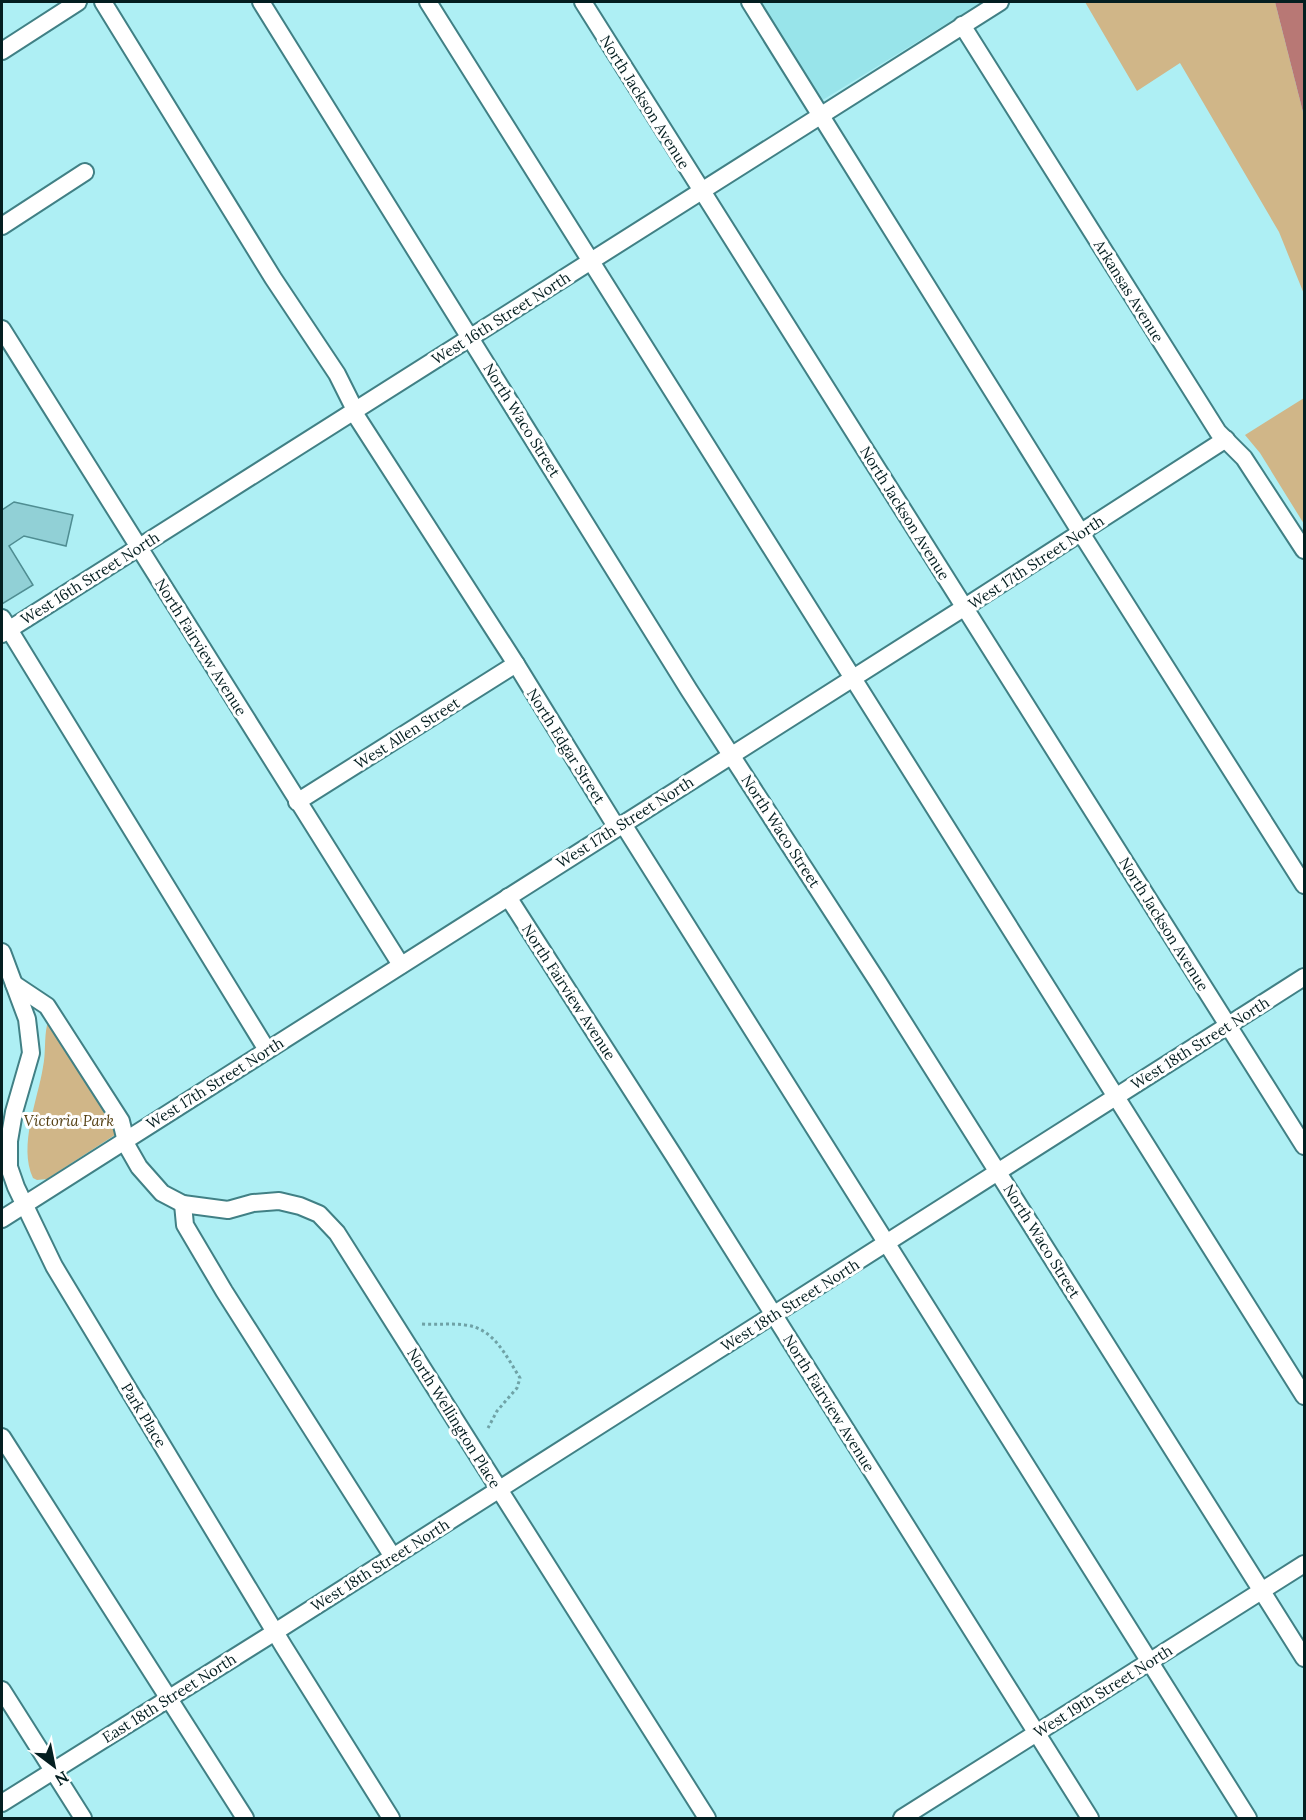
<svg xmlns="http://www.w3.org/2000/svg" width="1306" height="1820" font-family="Lora,serif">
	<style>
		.built { fill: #98e4ea }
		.green { fill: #d0b688 }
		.water { fill: #b87875 }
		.building { fill: #91d0d6; stroke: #4f8d92; stroke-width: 1.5 }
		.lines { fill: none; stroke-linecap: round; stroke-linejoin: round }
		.minor-casing { stroke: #418085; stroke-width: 20 }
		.path { stroke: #6fa2a6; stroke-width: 3; stroke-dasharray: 3 3; stroke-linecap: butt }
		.minor { stroke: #fff; stroke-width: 16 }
		.labels { text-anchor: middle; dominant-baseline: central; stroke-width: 6; stroke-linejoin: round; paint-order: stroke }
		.street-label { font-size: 15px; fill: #041e20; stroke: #fff }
		.park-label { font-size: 15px; font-style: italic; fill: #543f12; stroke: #fff }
	</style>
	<rect width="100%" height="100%" fill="#aeeff4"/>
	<path class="built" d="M759,2H982L821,101Z"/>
	<g class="green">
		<path d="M1085,2H1275L1304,116V294L1279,232L1180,63L1137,91Z"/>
		<path d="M1304,398V524L1260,453L1245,435Z"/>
		<path d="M52,1023L116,1124L118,1133L47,1179L37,1180L33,1178C18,1146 38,1099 43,1067C46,1053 44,1039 47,1025Z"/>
	</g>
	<path class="water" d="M1275,2H1304V116Z"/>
	<path class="building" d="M14,502L73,515L66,546L24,536L9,546L33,585L2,604V510Z"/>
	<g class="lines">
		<defs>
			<g id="minor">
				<path d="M103,2L273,278L337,374L355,410"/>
				<path d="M261,2L689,690L878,982L1304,1658"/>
				<path d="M428,2L1304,1396"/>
				<path d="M583,2L1304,1146"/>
				<path d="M750,2L1081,533L1304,885"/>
				<path d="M962,25L1218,432L1244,458L1304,550"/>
				<path d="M2,51L78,2"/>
				<path d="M2,226L85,172"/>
				<path d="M2,329L401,965"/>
				<path d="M353,411L516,664L617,828"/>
				<path d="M2,618L267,1050"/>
				<path d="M2,634L1000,2"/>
				<path d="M297,802L516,664"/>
				<path d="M623,824L1248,1818"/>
				<path d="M508,897L674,1156L1090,1818"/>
				<path d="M2,952L27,1019L31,1053L14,1112L9,1141V1167L16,1187L54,1266L284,1647L391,1818"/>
				<path d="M14,984L47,1006L121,1121L127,1146L139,1167L162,1193L183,1204L228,1210L253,1203L279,1201L300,1206L319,1214L337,1233L707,1818"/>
				<path d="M183,1204L185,1225L224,1291L393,1557"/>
				<path d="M2,1219L965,607L1226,439"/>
				<path d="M2,1437L245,1818"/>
				<path d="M2,1690L83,1818"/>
				<path d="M2,1803L275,1632L1304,977"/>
				<path d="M902,1818L1304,1564"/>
			</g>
		</defs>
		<use href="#minor" class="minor-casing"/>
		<path class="path" d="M422,1324C437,1325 451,1323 465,1325C494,1328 506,1356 520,1378L517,1388L497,1411L488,1428"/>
		<use href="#minor" class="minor"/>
	</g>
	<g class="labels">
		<g class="street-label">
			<text transform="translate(645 102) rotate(58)">North Jackson Avenue</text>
			<text transform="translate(1129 291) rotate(58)">Arkansas Avenue</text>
			<text transform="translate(501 318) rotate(-32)">West 16th Street North</text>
			<text transform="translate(522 420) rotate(58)">North Waco Street</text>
			<text transform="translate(905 513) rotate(58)">North Jackson Avenue</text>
			<text transform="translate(1036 562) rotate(-33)">West 17th Street North</text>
			<text transform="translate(90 578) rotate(-32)">West 16th Street North</text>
			<text transform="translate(201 647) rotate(58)">North Fairview Avenue</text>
			<text transform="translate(407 733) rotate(-32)">West Allen Street</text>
			<text transform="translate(566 746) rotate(58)">North Edgar Street</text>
			<text transform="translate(625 822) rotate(-32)">West 17th Street North</text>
			<text transform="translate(781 831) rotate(57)">North Waco Street</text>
			<text transform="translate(1164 924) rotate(58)">North Jackson Avenue</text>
			<text transform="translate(569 992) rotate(57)">North Fairview Avenue</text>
			<text transform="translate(1200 1043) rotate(-32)">West 18th Street North</text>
			<text transform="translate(215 1083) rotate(-32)">West 17th Street North</text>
			<text transform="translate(1042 1241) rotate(58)">North Waco Street</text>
			<text transform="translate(790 1305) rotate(-32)">West 18th Street North</text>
			<text transform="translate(829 1403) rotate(58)">North Fairview Avenue</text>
			<text transform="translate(144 1415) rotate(59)">Park Place</text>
			<text transform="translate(454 1418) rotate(58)">North Wellington Place</text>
			<text transform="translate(380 1565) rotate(-32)">West 18th Street North</text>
			<text transform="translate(1103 1691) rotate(-32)">West 19th Street North</text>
			<text transform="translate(169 1698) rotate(-32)">East 18th Street North</text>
		</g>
		<g class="park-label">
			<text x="69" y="1120">Victoria Park</text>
		</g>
	</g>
	<rect width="1306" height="1820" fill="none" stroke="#041e20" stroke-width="6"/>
	<g transform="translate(54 1766) rotate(148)" stroke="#ffffff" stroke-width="4.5" paint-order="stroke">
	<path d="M0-4.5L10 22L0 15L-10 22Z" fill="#041e20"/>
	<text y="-9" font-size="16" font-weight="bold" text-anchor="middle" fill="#041e20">N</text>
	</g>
</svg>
